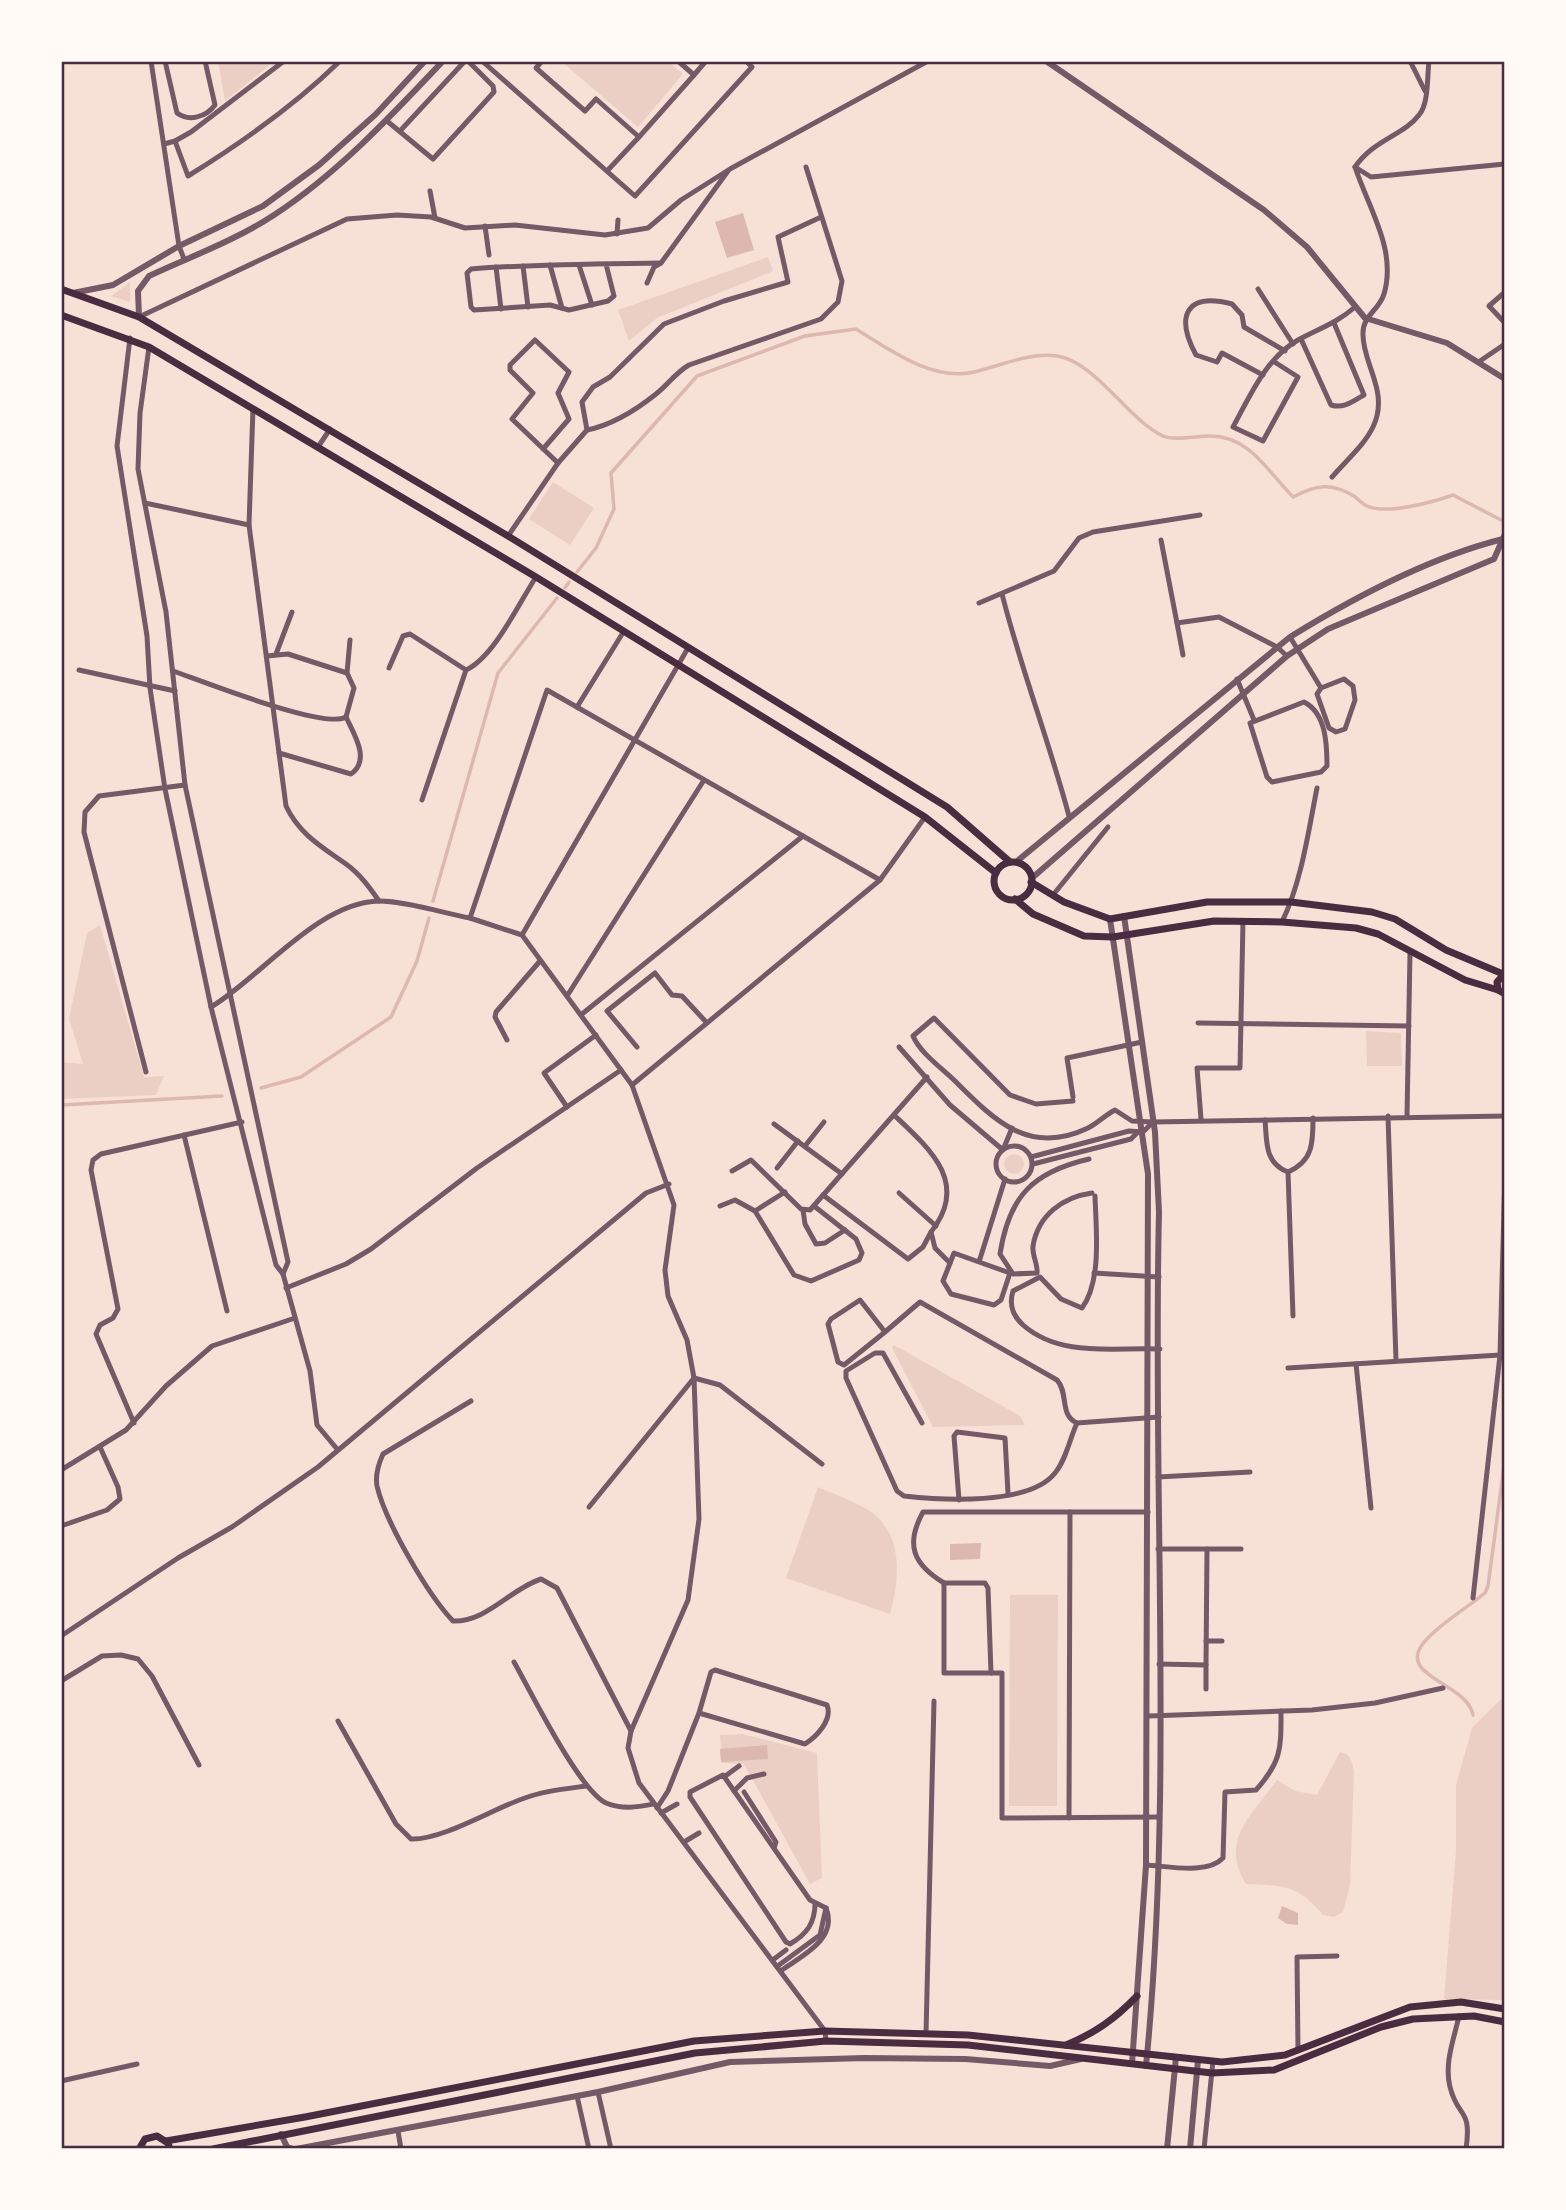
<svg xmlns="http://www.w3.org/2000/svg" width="1566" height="2210" font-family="Helvetica,sans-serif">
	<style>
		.green { fill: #ebcfc5 }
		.water { fill: #dcb8b0 }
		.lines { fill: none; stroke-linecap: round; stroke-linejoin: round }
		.stream { stroke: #dcb8b0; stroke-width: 3.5 }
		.minor { stroke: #755966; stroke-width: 5 }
		.tertiary { stroke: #755966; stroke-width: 6 }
		.secondary { stroke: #4a2c40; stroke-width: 7 }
		.neatline { fill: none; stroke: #4a2c40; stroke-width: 2.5 }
	</style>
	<rect width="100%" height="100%" fill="#f7e1d7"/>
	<g class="green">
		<path d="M218,61H275L225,101Z"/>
		<path d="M561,61H668L683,74L638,127Z"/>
		<path d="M768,257L773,271L657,318L629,341L618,310Z"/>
		<path d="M130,282V302L111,296Z"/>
		<path d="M553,482L594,508L570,545L529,519Z"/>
		<path d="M100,925L144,1077L164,1076L156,1095L61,1099V1062L83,1064L69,1019L87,933Z"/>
		<path d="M1366,1031L1401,1033L1402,1066H1367Z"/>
		<circle cx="1014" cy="1164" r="10"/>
		<path d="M894,1345L1020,1416L1025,1425L933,1427L892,1348Z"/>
		<path d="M818,1487C835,1494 853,1501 868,1510C904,1532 900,1579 890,1614L786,1578Z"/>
		<path d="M1010,1595H1058L1057,1806H1009Z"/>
		<path d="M1505,1695V2000L1444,1999L1456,1851V1785L1472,1728Z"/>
		<path d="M742,1734L817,1753L822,1878L810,1884L744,1764L722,1763L720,1735Z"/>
		<path d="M1340,1752C1351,1754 1352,1761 1354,1772L1350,1885L1343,1912L1334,1917L1323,1915C1297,1884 1284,1886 1246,1884C1218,1840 1254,1813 1277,1780L1295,1791L1317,1795Z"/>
	</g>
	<g class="water">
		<path d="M743,213L754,250L727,258L715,222Z"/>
		<path d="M981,1543L980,1559L950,1560V1544Z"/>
		<path d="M767,1745L768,1759L721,1762L720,1749Z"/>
		<path d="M1282,1906L1298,1913V1925L1287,1924L1278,1918Z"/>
	</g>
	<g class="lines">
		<g class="stream">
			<path d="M577,572L596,548L614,509L611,473L697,376L805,336L856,329C888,349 933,382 974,372C1000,366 1029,352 1057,356C1096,362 1127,419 1163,436C1174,441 1197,436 1210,436C1250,436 1268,472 1293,497C1316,485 1331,482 1354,496C1358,499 1362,504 1367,506C1387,515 1433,502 1453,495L1501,520"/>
			<path d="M565,588L569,582"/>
			<path d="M433,901L498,673L557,598"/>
			<path d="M261,1088L301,1077L391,1017L417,961L429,918"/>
			<path d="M61,1105L222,1096"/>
			<path d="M1473,1715C1468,1684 1399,1677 1422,1645C1434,1628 1468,1607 1485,1593L1488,1586L1505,1459"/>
		</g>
		<g class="minor">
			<path d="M151,61L179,246L184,259"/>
			<path d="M165,61L177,113C189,122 206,117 215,105L205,61"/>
			<path d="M482,61L635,196L752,67L746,61"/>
			<path d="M542,61L536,68L585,111L596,99L639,137L694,75L678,61"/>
			<path d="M1410,61L1425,91"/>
			<path d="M694,75L706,61"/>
			<path d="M387,121L433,159L494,92L493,86L468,61"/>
			<path d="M400,131L465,61"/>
			<path d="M175,141L188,176C243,142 294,106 340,61"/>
			<path d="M164,144L175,141L191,132L284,61"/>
			<path d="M1355,167C1373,140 1404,135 1419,115C1429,103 1427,77 1429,61"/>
			<path d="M607,171L639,137"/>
			<path d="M430,191L435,218"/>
			<path d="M485,226L489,255"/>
			<path d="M617,234L618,220"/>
			<path d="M606,264L614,296L608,301L569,310L550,305L474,310L471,307L467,273L471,269C534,264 598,264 661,263"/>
			<path d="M550,265L562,308"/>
			<path d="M579,265L592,305"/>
			<path d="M523,266L528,307"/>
			<path d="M496,267L501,309"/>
			<path d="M647,283L654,267L661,263L728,171"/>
			<path d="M1258,289L1293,344"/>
			<path d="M1505,292L1489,306L1505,323"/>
			<path d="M139,317L347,219L397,215L431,217L465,228L515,225L605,235L648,228L681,200L730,169L928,61"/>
			<path d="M130,338L117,446L147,636L150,688L165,789L211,1007L276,1265L283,1274L310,1371L317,1425L337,1449"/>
			<path d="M1301,339L1331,405C1344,409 1353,401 1364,395L1334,323"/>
			<path d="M149,347L140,413L138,469L166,612L185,785L288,1262L283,1274"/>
			<path d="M1273,361L1298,377L1263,441L1233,427C1250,396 1266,358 1298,340C1318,329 1337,323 1355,307"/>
			<path d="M1480,361L1505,344"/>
			<path d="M1263,375L1222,353L1217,362L1196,355C1175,316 1186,292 1232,304L1242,315L1244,327L1285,351"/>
			<path d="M253,408L249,525L286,806C299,834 322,847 346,864C360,874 370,888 379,901"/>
			<path d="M587,430C612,425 636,410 656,394C669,384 675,373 689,365L821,319L838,302L842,281L806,167"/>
			<path d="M318,447L330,429"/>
			<path d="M543,449L569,419L558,393L569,372L535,340L510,365V370L533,393L512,419L558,463"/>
			<path d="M1332,477C1359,446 1389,426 1375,382C1371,367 1363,351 1363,335C1362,315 1379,311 1384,294C1397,250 1369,209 1355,167L1371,177L1505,164"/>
			<path d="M145,503L249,525"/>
			<path d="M508,536L558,463L587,430L582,402L593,387L610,377L664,324L724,301L788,282L778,237L819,218"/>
			<path d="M1161,540L1177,623L1219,617L1277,647L1287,656"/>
			<path d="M1002,594C1021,669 1049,741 1069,816"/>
			<path d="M979,603L1054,571L1079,538L1093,532L1200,515"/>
			<path d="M1177,623L1183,655"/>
			<path d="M1290,637L1321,688L1317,694L1329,728L1336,732L1345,729L1355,700L1353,686L1344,679L1321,688"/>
			<path d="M276,654L292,612"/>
			<path d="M389,668L403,636L410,634L466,670"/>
			<path d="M79,670L175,691"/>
			<path d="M173,671C202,681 325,730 346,717L354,688L347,673L288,654L267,656"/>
			<path d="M347,673L350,640"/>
			<path d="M1237,679L1254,720"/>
			<path d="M1304,702C1326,713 1327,744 1327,766L1321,772L1272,782L1267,777L1250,723Z"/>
			<path d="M577,707L624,631"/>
			<path d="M279,753L351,774C371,760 354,734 346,717"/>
			<path d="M422,800L466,670C494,657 519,603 536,577"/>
			<path d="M1053,895L1108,827"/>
			<path d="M1282,922C1302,880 1308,833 1317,788"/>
			<path d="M522,935L688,648"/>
			<path d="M567,996L704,780"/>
			<path d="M211,1007C260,978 318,902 379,901C406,901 443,913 470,918"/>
			<path d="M582,1014L803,836"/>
			<path d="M1198,1023L1409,1026"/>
			<path d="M507,1040L495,1017L496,1012L540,961"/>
			<path d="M637,1047L607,1011L655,973L672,995L682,996L707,1023"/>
			<path d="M899,1047L950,1105L1003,1150L1012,1128"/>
			<path d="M146,1072L84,832L85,812L99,796L185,785"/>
			<path d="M632,1085L880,880L925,817"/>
			<path d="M1073,1097L1067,1058L1142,1042"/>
			<path d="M1073,1101L1036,1104L1010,1095L934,1018L913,1036C920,1053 943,1069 957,1083C995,1121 1030,1156 1088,1128C1098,1123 1105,1115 1115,1110L1132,1121L1153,1122"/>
			<path d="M567,1107L544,1073L596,1035"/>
			<path d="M894,1115C930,1149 970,1183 931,1232L935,1248L950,1263"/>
			<path d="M1388,1116L1396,1361"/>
			<path d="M1407,1116L1410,953"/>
			<path d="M1201,1119L1197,1068H1240L1243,921"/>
			<path d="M1265,1120C1267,1141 1264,1163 1288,1172L1293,1316"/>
			<path d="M774,1124L842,1174"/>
			<path d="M184,1135L227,1311"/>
			<path d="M805,1146L824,1122"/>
			<circle cx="1014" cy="1164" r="18"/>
			<path d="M1031,1157L1129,1131L1143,1132L1153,1122L1505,1116"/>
			<path d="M1089,1159C1033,1172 1009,1196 1000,1254L1013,1274L1037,1273C1038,1264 1032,1256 1033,1246C1038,1215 1063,1197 1092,1193"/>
			<path d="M1033,1164L1131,1139L1137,1133"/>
			<path d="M777,1168L798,1141"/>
			<path d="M732,1171L751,1160L801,1209L810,1210L927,1077"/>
			<path d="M1288,1172C1313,1161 1313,1143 1313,1118"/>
			<path d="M899,1193L936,1226"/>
			<path d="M823,1195L908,1259L923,1247L931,1232"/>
			<path d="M1095,1196C1096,1229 1102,1281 1082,1308L1061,1299L1040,1277L1013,1291C1009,1304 1013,1316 1023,1325C1061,1358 1113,1347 1160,1349"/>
			<path d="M720,1206L735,1200L755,1211L794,1275L811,1281L859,1260L862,1253L856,1239L814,1206"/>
			<path d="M803,1210L805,1224L816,1244L825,1243L845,1230"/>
			<path d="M755,1211L785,1192"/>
			<path d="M979,1262L1010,1273L1001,1300L994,1305L951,1294L943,1281L954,1253L979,1262L1005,1179"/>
			<path d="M1094,1273L1159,1277"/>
			<path d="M286,1288L346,1264L371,1249L477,1168L621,1070"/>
			<path d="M885,1332L844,1365L838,1362L828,1324L831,1319L860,1300L885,1332L920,1302L1057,1380C1069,1393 1059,1415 1077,1423L1159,1417"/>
			<path d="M1356,1364L1371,1508"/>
			<path d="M1288,1368L1500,1355"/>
			<path d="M694,1378L720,1385L822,1464"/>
			<path d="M471,1401L383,1454C378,1465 375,1475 377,1486C385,1521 428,1595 453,1621C487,1622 510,1589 541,1579L557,1588L631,1731"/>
			<path d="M134,1423L96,1334L100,1325L113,1318L118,1309L91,1170L93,1160L101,1154L242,1122"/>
			<path d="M922,1423L883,1353H875L846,1371V1378L897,1491L904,1496C941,1500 1029,1506 1055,1473C1066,1460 1070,1438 1077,1423"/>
			<path d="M61,1470L126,1430L166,1386L212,1346L295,1318"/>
			<path d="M1158,1477L1250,1472"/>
			<path d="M959,1500L954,1436L957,1432L1005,1438L1008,1493"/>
			<path d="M589,1507L694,1378"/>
			<path d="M1148,1512H923C905,1545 913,1564 944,1583V1673H1002V1818L1158,1817"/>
			<path d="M61,1526L107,1510L120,1499L118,1487L100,1447"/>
			<path d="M1158,1549H1207L1206,1665L1159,1664"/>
			<path d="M1207,1549H1241"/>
			<path d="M944,1583H985L988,1588L991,1673"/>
			<path d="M1473,1598L1500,1355L1505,1172"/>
			<path d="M61,1636L178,1558L232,1527L318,1467L646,1193L669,1184"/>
			<path d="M1206,1641H1222"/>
			<path d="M514,1662C531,1692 579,1790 606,1803C623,1810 638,1807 654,1804"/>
			<path d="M61,1681L102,1656L121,1655L138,1659L152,1676L199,1765"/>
			<path d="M1206,1689V1665"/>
			<path d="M1149,1716L1312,1710L1375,1703L1443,1688"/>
			<path d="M338,1721L396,1824L411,1839C442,1840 491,1810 522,1799C543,1791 564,1789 586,1786"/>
			<path d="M724,1777L739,1766"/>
			<path d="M734,1791L747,1778L764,1774"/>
			<path d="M744,1792L776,1842L774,1848"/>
			<path d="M657,1808L668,1791L699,1713L711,1672L715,1670L827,1705C833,1720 816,1737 805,1744L699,1713"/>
			<path d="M661,1813L677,1804"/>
			<path d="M1069,1818L1070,1512"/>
			<path d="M684,1842L699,1833"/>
			<path d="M1146,1865C1168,1866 1207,1875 1223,1858L1225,1792L1256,1790C1282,1761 1281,1748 1281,1711"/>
			<path d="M815,1903C815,1923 807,1934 790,1944L786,1942L690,1797V1792L723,1775L810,1900L826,1908"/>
			<path d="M774,1959L786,1950"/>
			<path d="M779,1965L820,1935L826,1908"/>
			<path d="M782,1970C803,1955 838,1939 826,1908"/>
			<path d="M1459,2016C1454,2039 1444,2063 1450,2087C1458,2119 1472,2107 1466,2149"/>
			<path d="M926,2034L934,1701"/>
			<path d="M826,2041L825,2031L639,1783L628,1748L631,1731L688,1600L699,1519L694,1378L687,1340L668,1296L665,1270L674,1205L632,1085L522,935L470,918L547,690L880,880"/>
			<path d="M1298,2051L1297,1957L1337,1956"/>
			<path d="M61,2081L137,2064"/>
			<path d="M598,2092L611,2149"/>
			<path d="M577,2096L589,2149"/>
			<path d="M398,2131L401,2149"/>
			<path d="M1204,2149L1213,2061"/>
		</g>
		<g class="tertiary">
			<path d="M1046,61L1264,210L1307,247L1365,318L1447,343L1505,379"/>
			<path d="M73,293L113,285L179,246L263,206L319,165L376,114L425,61"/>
			<path d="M139,317L138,291L149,276C190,257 236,240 274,215C338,173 391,116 443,61"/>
			<path d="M1016,862L1290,637C1353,598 1431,557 1503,539"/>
			<path d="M1032,878L1287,656L1328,629L1494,559L1505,534"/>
			<path d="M1124,916L1155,1132L1159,1212C1152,1496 1174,1783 1146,2066"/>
			<path d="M1110,919L1148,1174L1146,1865L1132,2064"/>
			<path d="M281,2134L287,2147L293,2149"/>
			<path d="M296,2149L598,2092L730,2062L864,2058L965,2059L1050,2066L1081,2059"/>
			<path d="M1167,2149L1176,2057"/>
			<path d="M1190,2149L1198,2060"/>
		</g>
		<g class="secondary">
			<path d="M61,289L139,317L508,536L947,807L1010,862"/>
			<path d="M61,315L149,347L536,577L925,817L996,873"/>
			<circle cx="1013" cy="881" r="19"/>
			<path d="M1031,882L1064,902L1110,919L1207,902H1291L1372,912L1395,919L1446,950L1503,974"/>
			<path d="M1015,899L1033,914L1084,936L1113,937L1214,921L1282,922L1356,928L1378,934L1465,980L1498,990"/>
			<path d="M1505,973L1497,982L1498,990L1505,994"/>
			<path d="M1066,2045C1095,2033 1115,2019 1137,1996"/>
			<path d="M166,2141L305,2117L694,2041L825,2031L968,2035L1222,2062L1285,2055L1410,2007L1461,2002L1505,2009"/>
			<path d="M139,2149L145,2139L157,2136L168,2143L170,2149"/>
			<path d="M213,2149L695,2053L826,2041L968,2045L1212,2073L1274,2070L1381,2027L1413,2019L1474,2016L1505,2022"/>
		</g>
	</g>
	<rect width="1566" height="2210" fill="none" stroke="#fffaf5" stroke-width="126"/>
	<rect x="63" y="63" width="1440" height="2084" class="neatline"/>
</svg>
